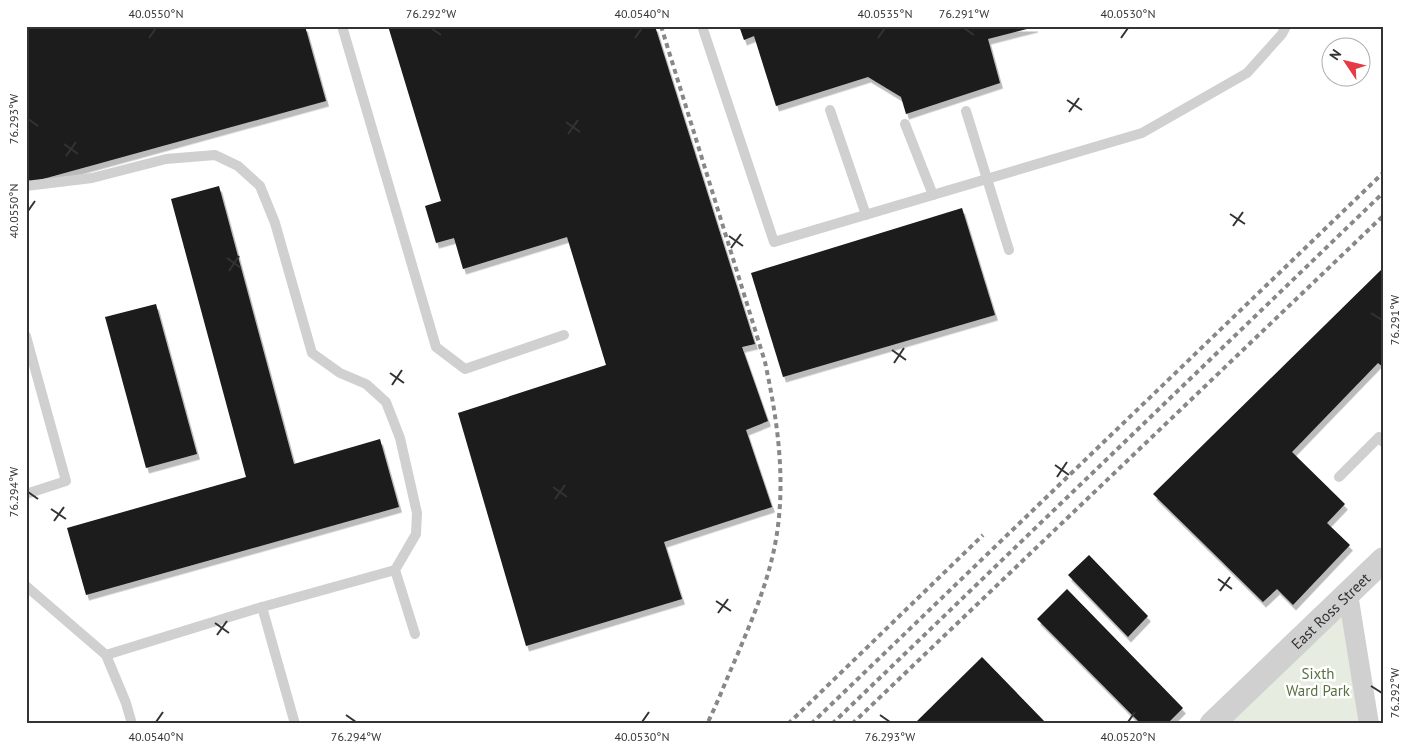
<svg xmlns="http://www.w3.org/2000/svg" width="1409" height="750" font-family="'PT Sans',sans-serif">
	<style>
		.green { fill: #e6ecdf }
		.building { fill: #1a1a1a; filter: url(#shadow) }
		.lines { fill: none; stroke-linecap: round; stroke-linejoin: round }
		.service { stroke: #d0d0d0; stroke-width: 10 }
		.minor { stroke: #d0d0d0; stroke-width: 20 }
		.tertiary { stroke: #d0d0d0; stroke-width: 25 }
		.rail { stroke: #888; stroke-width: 4; stroke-dasharray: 5 4; stroke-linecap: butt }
		.ticks { fill: none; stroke: #333; stroke-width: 2 }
		.labels { text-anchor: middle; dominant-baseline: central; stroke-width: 5; stroke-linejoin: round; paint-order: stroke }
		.street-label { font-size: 15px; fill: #333; stroke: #fff }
		.park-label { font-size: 15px; fill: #56703f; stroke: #fff }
		.neatline { fill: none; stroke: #333; stroke-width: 2 }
		.ticks-label { font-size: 12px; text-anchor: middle; fill: #333 }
	</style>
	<defs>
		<filter id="shadow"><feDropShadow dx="3" dy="5.5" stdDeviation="0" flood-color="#0004"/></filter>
	</defs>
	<rect width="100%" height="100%" fill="#fff"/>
	<path class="green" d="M1348,594L1369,724H1212Z"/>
	<g class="building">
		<path d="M26,26H305L326,101L32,182L26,179Z"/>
		<path d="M388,26H655L755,344L742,347L768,421L746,430L772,507L664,542L682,599L526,646L458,413L606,365L567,237L463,269L454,238L436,243L425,206L441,201Z"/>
		<path d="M739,26H1035V27L988,39L1000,83L906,114L901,97L868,77L776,106L754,36L744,40Z"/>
		<path d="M219,186L294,464L380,439L399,507L86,595L67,528L246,477L171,199Z"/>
		<path d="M962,208L995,315L783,377L751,273Z"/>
		<path d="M1383,268V367L1378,363L1292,452L1345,504L1327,523L1350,545L1293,605L1277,589L1263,602L1153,494Z"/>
		<path d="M156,304L197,454L146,468L105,317Z"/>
		<path d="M1089,555L1148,616L1128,637L1068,575Z"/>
		<path d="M1067,589L1183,708L1167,724H1141L1037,619Z"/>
		<path d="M982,657L1047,724H914Z"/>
	</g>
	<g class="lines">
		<g class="service">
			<path d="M342,26L436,347L465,369L564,335"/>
			<path d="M702,26L774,242L1142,133L1247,73L1282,34L1286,26"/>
			<path d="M830,110L866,215"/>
			<path d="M966,111L1009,250"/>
			<path d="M905,124L933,195"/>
			<path d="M26,186L92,178L166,159L215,155L238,166L260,186L275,223L312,353L340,373L366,384L386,402L400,438L417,513L416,534L395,570L415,634"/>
			<path d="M26,336L32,358L27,360"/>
			<path d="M1339,477L1379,437L1383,442"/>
			<path d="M26,494L66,481L32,358"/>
			<path d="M26,586L106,655L262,607"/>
			<path d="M106,655L126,703L132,724"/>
			<path d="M295,724L262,607L395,570"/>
		</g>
		<path class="minor" d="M1348,594L1369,724"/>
		<path class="tertiary" id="s1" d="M1212,724L1383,560"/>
		<g class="rail">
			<path d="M661,26L765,362C776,413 784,465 779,517C774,569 756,610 736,658C726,680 718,702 707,724"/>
			<path d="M788,724L983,535"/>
			<path d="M811,724L1383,173"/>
			<path d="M832,724L1383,193"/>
			<path d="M852,724L1383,216"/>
		</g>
	</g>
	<path class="ticks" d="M431,28L441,35M964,28L974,35M149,38L156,28M635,38L642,28M878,38L885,28M1121,38L1128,28M1067,100L1082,110M1069,112L1079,98M28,119L38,126M566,122L580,132M568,134L578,120M64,144L78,154M66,156L76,142M28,211L35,201M1230,214L1245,224M1233,226L1243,212M729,236L743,246M731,248L741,234M227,258L241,268M229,271L239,256M1371,313L1382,320M892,350L906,360M894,363L904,348M390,373L404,383M392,385L402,370M1055,465L1069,475M1057,477L1067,462M553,487L567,497M28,492L38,499M555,499L565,485M51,509L66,519M54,521L64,507M1218,579L1232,589M1220,591L1230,577M716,601L731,611M718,613L728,599M215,623L229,633M217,635L227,621M1371,686L1382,693M346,715L356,722M880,715L890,722M156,722L163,712M642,722L649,712M1128,722L1135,712"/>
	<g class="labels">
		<g class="street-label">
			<text stroke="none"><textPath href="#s1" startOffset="164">East Ross Street</textPath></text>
		</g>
		<g class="park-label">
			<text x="1318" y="673">Sixth<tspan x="1318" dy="17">Ward Park</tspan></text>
		</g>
	</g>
	<rect width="1409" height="750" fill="none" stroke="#ffffff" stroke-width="55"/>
	<g transform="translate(1346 62) rotate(305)"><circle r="24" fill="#ffffff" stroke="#adadad"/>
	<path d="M0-4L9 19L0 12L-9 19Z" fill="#e63946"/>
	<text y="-8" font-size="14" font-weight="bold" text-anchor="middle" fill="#333333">N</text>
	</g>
	<rect x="28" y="28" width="1354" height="694" class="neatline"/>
	<g class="ticks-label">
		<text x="156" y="18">40.0550°N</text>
		<text x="431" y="18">76.292°W</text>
		<text x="642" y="18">40.0540°N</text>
		<text x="885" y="18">40.0535°N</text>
		<text x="964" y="18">76.291°W</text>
		<text x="1128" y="18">40.0530°N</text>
		<text transform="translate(14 119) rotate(-90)" y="4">76.293°W</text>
		<text transform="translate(14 211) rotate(-90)" y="4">40.0550°N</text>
		<text transform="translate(1395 320) rotate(-90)" y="4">76.291°W</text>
		<text transform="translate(14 492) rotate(-90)" y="4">76.294°W</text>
		<text transform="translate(1395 693) rotate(-90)" y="4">76.292°W</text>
		<text x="156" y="741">40.0540°N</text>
		<text x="356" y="741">76.294°W</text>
		<text x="642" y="741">40.0530°N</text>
		<text x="890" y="741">76.293°W</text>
		<text x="1128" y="741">40.0520°N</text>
	</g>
</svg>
